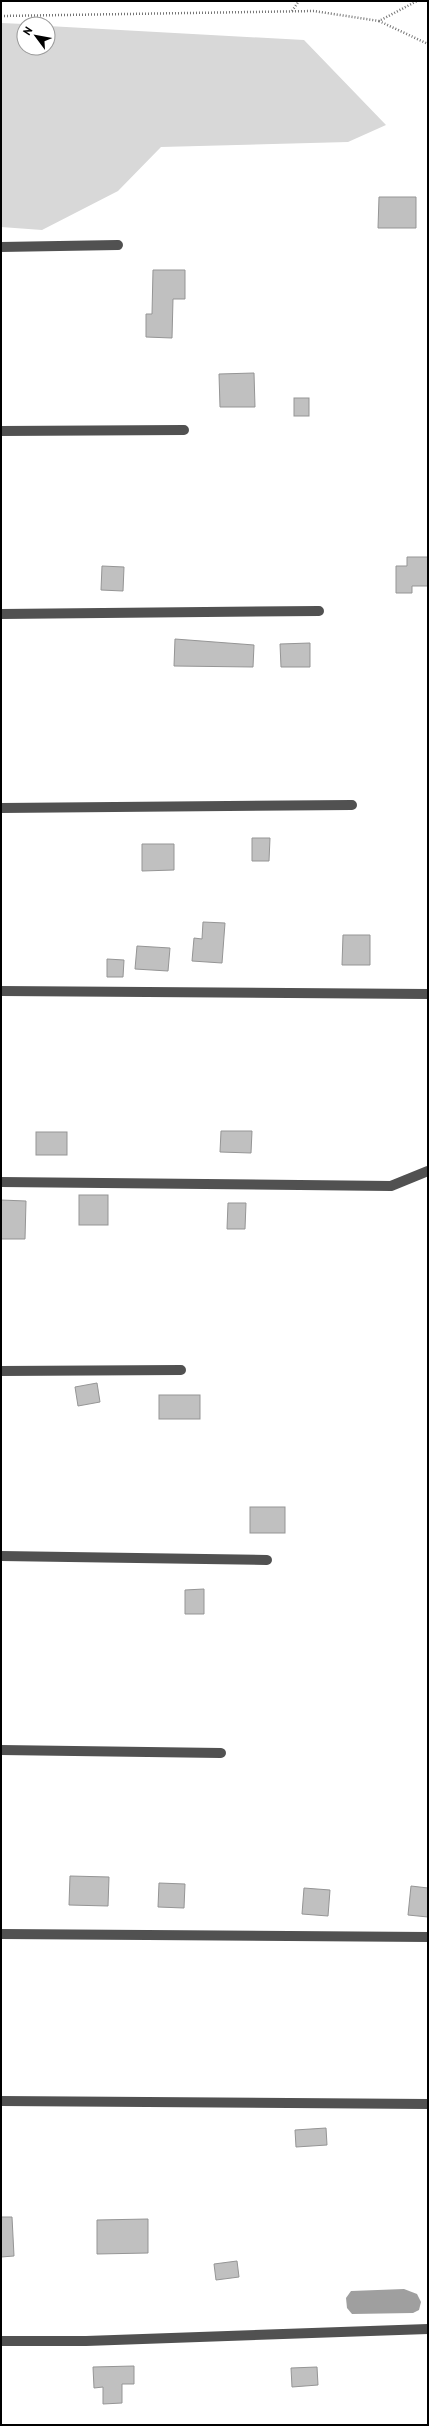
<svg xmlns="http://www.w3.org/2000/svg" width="429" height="2426" font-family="'PT Sans',sans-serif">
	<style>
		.green { fill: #d8d8d8 }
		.water { fill: #9f9f9f }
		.building { fill: #c0c0c0; stroke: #959595 }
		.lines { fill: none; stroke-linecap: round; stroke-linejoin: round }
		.path { stroke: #737373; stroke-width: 2.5; stroke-dasharray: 1 2; stroke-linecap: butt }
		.minor { stroke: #515151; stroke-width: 10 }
	</style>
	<rect width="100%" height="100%" fill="#fff"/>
	<path class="green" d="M1,23L24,24V48H48V26L304,40L386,125L348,142L161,147L118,191L42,230L1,227Z"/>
	<path class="water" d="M404,2289L417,2294L421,2302L419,2310L413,2313L352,2314L347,2308L346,2298L351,2291Z"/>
	<g class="building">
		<path d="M379,197H416V228H378Z"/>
		<path d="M153,270H185V299H173L172,338L146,337V314H152Z"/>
		<path d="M254,373L255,407H220L219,374Z"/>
		<rect x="294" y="398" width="15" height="18"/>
		<path d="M407,557H428V586H412V593H396V566H407Z"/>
		<path d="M102,566L124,567L123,591L101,590Z"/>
		<path d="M175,639L254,645L253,667L174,666Z"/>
		<path d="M310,643V667H281L280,644Z"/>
		<path d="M252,838H270L269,861H252Z"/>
		<path d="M142,844H174V870L142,871Z"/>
		<path d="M203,922L225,923L222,963L192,961L194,938L202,939Z"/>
		<path d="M343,935H370V965H342Z"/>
		<path d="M137,946L170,948L168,971L135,969Z"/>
		<path d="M107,959L124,960L123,977H107Z"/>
		<path d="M221,1131H252L251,1153L220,1152Z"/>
		<rect x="36" y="1132" width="31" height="23"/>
		<rect x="79" y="1195" width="29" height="30"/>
		<path d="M1,1200L26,1201L25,1239H1Z"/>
		<path d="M228,1203H246L245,1229H227Z"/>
		<path d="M97,1383L100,1402L78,1406L75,1387Z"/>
		<rect x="159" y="1395" width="41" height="24"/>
		<rect x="250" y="1507" width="35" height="26"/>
		<path d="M204,1589V1614H185V1590Z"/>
		<path d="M70,1876L109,1877L108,1906L69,1905Z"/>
		<path d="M159,1883L185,1884L184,1908L158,1907Z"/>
		<path d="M411,1886L428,1888V1917L408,1915Z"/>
		<path d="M304,1888L330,1890L328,1916L302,1914Z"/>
		<path d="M326,2128L327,2145L296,2147L295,2130Z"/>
		<path d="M1,2217H12L14,2256L1,2257Z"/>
		<path d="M148,2219V2253L97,2254V2220Z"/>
		<path d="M237,2261L239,2277L216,2280L214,2264Z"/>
		<path d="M134,2366V2384H122V2403L103,2404V2387L94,2388L93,2367Z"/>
		<path d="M317,2367L318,2385L292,2387L291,2368Z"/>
	</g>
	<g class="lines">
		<g class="path">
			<path d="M292,11L299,1"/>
			<path d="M1,16L314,11L379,21L417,1"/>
			<path d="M379,21L428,44"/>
		</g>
		<g class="minor">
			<path d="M1,247L118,245"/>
			<path d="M1,431L184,430"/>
			<path d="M1,614L319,611"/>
			<path d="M1,808L352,805"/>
			<path d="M1,991L428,994"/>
			<path d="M1,1182L391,1186L428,1171"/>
			<path d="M1,1371L181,1370"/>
			<path d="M1,1556L267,1560"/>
			<path d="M1,1750L221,1753"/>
			<path d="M1,1934L428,1937"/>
			<path d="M1,2101L428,2104"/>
			<path d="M1,2341H86L428,2329"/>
		</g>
	</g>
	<rect width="429" height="2426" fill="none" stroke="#000000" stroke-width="4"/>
	<g transform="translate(36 36) rotate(302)"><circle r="19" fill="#ffffff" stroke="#999999"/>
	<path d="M0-3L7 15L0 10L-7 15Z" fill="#000000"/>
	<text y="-6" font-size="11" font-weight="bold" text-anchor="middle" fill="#000000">N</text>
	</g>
</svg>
